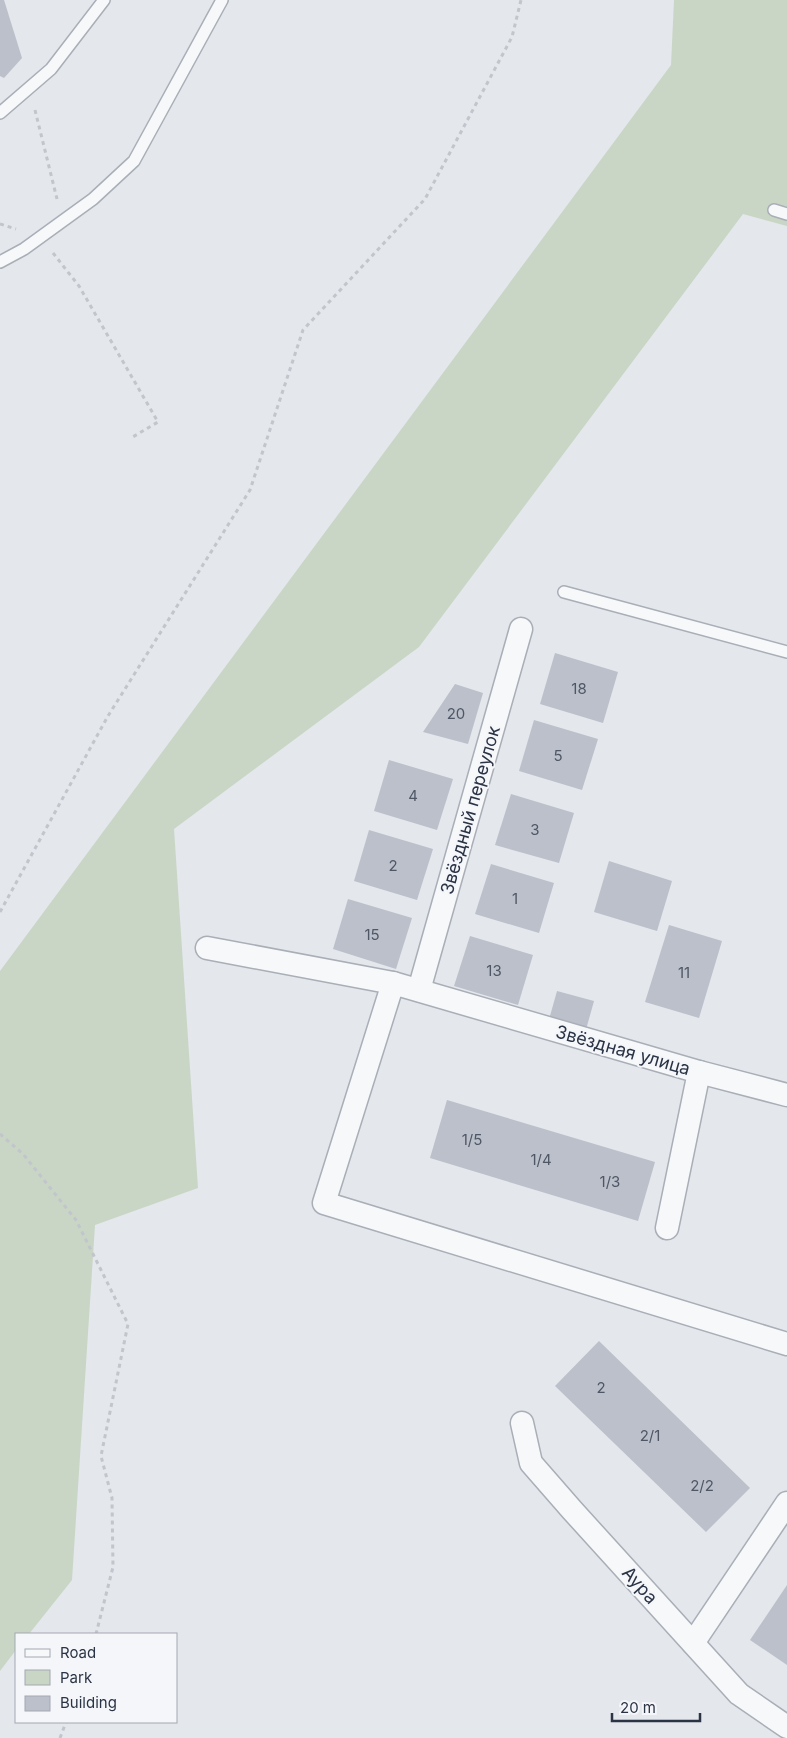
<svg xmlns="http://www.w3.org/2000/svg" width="787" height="1738" font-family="Inter,sans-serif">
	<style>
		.green { fill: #c9d6c5 }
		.building { fill: #bbc0ca }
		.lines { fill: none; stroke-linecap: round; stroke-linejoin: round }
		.lane-casing { stroke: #a9aeb7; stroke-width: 14 }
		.street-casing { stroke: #a9aeb7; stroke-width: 25 }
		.path { stroke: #c2c5cb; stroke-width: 3; stroke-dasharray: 4 4; stroke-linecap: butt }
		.lane { stroke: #f7f8fa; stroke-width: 11 }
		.street { stroke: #f7f8fa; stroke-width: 22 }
		.labels { text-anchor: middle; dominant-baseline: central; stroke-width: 4; stroke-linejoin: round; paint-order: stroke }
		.number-label { font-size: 15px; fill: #4f5766 }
		.street-label { font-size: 18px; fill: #2b3445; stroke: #f4f6f9 }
	</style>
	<rect width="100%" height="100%" fill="#e4e7ec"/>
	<path class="green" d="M674,0H787V226L743,214L419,647L174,829L198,1188L95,1225L72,1580L29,1634H16V1650L0,1671V971L671,65Z"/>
	<g class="building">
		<path d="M0,0H4L22,58L4,78L0,76Z"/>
		<path d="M555,653L618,672L603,723L540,704Z"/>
		<path d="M455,684L483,693L468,744L423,732Z"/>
		<path d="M534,720L598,739L582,790L519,771Z"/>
		<path d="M389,760L453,779L437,830L374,811Z"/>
		<path d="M511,794L574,813L559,863L495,845Z"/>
		<path d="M369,830L433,849L417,900L354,881Z"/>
		<path d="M609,861L672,881L657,931L594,912Z"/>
		<path d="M491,864L554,883L539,933L475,914Z"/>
		<path d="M348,899L412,918L396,969L333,949Z"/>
		<path d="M669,925L722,941L699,1018L645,1002Z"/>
		<path d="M470,936L533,955L518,1005L454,986Z"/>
		<path d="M557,991L594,1001L585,1033L548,1023Z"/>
		<path d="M447,1100L655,1162L638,1221L430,1158Z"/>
		<path d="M599,1341L750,1488L706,1532L555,1386Z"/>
		<path d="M787,1585V1665L750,1640Z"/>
	</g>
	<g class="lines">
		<defs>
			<g id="lane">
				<path d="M0,113L51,69L104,0"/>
				<path d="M774,210L787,214"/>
				<path d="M0,262L24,249L93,199L134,161L222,0"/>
				<path d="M564,592L787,652"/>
			</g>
			<g id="street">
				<path d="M207,948L393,983"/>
				<path d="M419,990L521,629"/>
				<path d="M699,1072L787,1095"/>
				<path d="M667,1228L699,1072L393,983L324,1203L787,1344"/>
				<path d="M522,1423L531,1463L572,1510L739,1694L787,1727"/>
				<path d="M693,1643L787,1503"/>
			</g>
		</defs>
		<use href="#lane" class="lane-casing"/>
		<use href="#street" class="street-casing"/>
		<g class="path">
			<path d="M35,110L57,199"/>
			<path d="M0,224L16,229"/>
			<path d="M53,253L79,286L158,422L131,438"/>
			<path d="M0,912L108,716L250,490L303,330L425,199L512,37L521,0"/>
			<path d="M0,1134L23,1154L76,1220L128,1324L101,1456L112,1498L113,1567L96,1634"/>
			<path d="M60,1738L66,1722"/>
		</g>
		<use href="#lane" class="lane"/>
		<use href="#street" class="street"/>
	</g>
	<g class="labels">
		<g class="number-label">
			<text x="579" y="688">18</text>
			<text x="456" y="713">20</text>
			<text x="558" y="755">5</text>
			<text x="413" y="795">4</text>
			<text x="535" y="829">3</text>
			<text x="393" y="865">2</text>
			<text x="515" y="898">1</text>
			<text x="372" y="934">15</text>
			<text x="494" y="970">13</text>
			<text x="684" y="972">11</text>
			<text x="472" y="1139">1/5</text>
			<text x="541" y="1159">1/4</text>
			<text x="610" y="1181">1/3</text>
			<text x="601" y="1387">2</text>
			<text x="650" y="1435">2/1</text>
			<text x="702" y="1485">2/2</text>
		</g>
		<g class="street-label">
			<text transform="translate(470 810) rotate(-74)">Звёздный переулок</text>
			<text transform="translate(623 1050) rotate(16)">Звёздная улица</text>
			<text transform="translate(640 1585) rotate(48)">Аура</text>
		</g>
	</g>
	<rect x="15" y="1633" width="162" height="90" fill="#f4f6f9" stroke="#a4a8b1"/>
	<rect x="25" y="1649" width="25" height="8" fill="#f7f8fa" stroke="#a4a8b1"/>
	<text x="60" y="1658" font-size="15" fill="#2b3445">Road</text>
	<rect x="25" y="1670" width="25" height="15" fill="#c9d6c5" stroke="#a4a8b1"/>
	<text x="60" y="1683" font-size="15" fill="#2b3445">Park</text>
	<rect x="25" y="1696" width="25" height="15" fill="#bbc0ca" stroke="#a4a8b1"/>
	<text x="60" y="1708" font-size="15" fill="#2b3445">Building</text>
	<path d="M612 1713v8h88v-8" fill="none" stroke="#2b3445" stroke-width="2.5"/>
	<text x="620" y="1713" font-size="15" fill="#2b3445" stroke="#f4f6f9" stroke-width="4" paint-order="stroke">20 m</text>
</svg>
